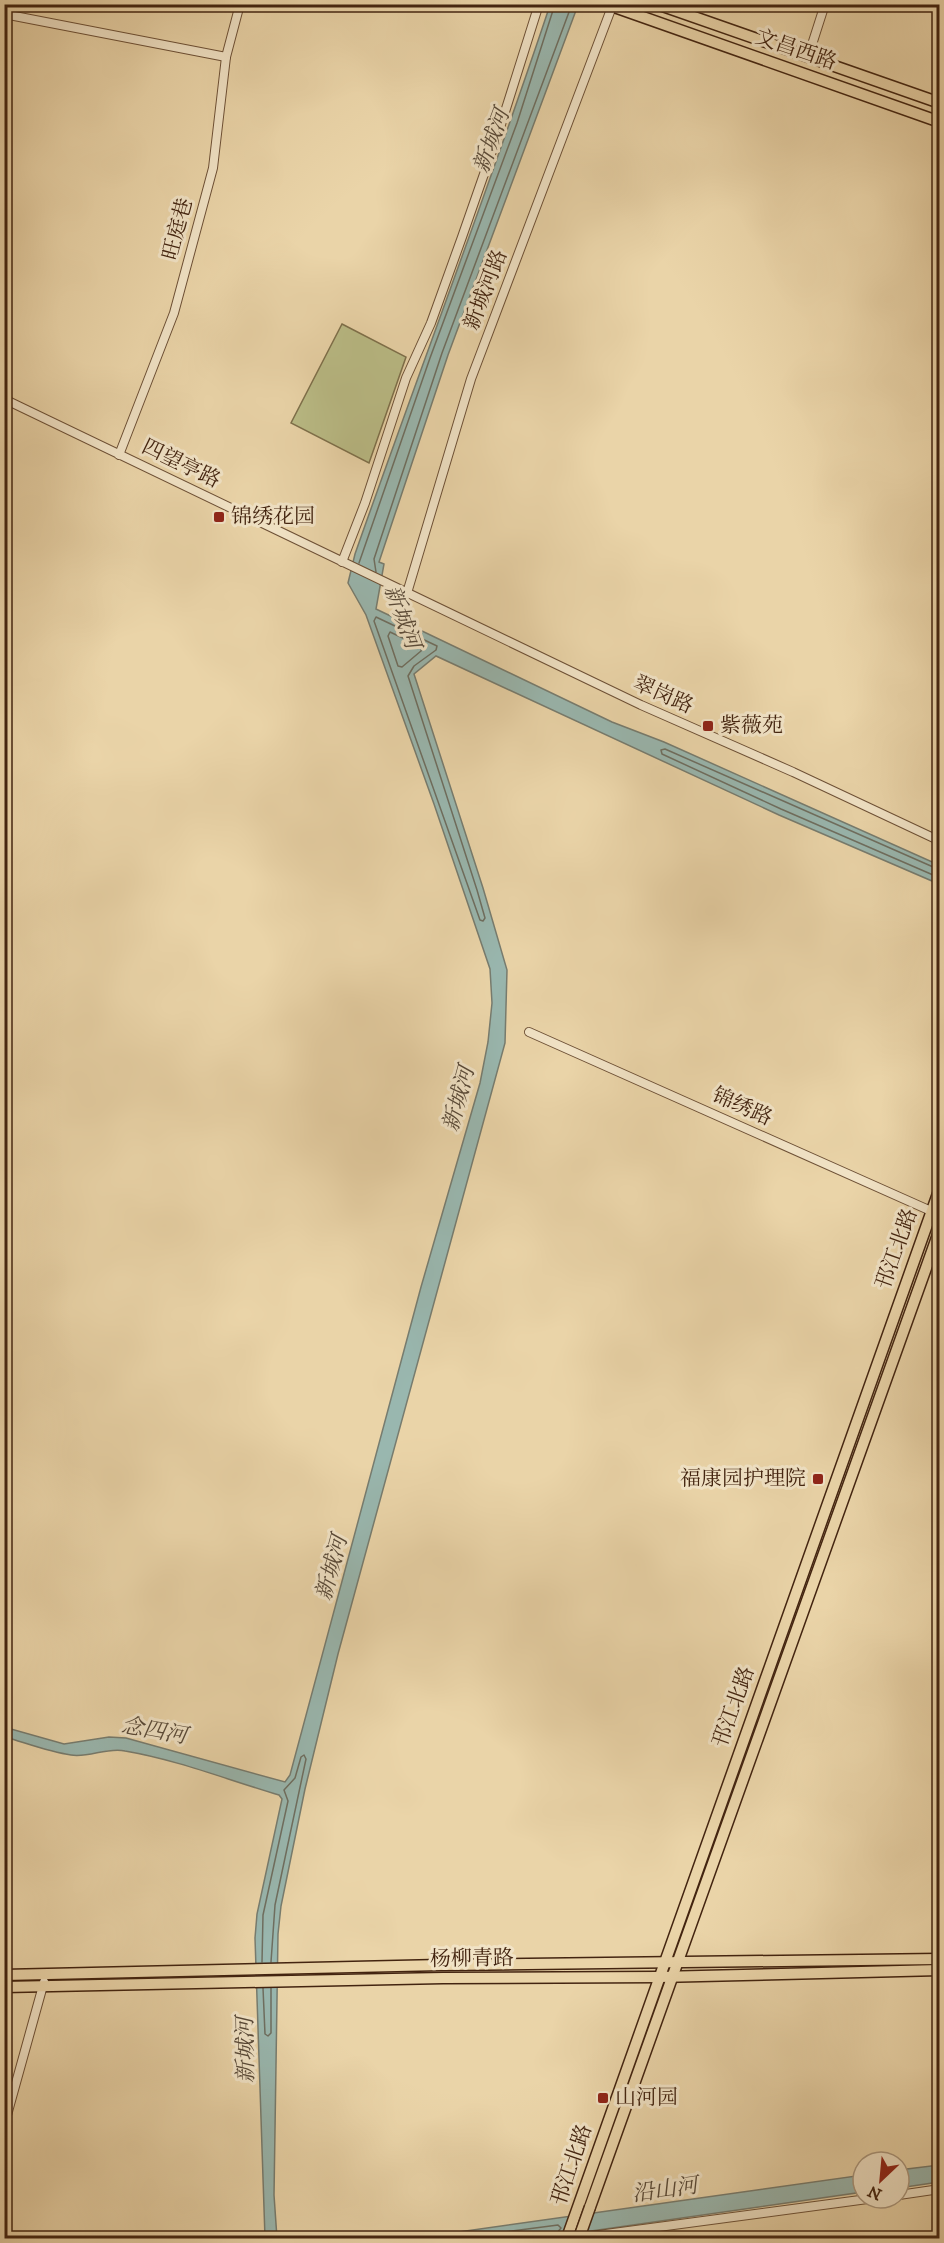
<svg xmlns="http://www.w3.org/2000/svg" width="944" height="2243" font-family="'IM FELL DW Pica','Noto Serif SC',serif">
	<style>
		.green { fill: #babc86; stroke: #7e704b; stroke-width: 1.5 }
		.water { fill: #99b7af; stroke: #777c6f; stroke-width: 1.5 }
		.lines { fill: none; stroke-linecap: round; stroke-linejoin: round }
		.shore { stroke: #6e6e60; stroke-width: 1.5 }
		.minor-casing { stroke: #6d5036; stroke-width: 10 }
		.major-casing { stroke: #432410; stroke-width: 13 }
		.minor { stroke: #f1e3c6; stroke-width: 8 }
		.major { stroke: #ead4a8; stroke-width: 10 }
		.major-bridge-casing { stroke: #432410; stroke-width: 13; stroke-linecap: butt }
		.major-bridge { stroke: #ead4a8; stroke-width: 10 }
		.poi-dot { fill: #8f2418; stroke: #f1e3c6; stroke-width: 2 }
		.labels { text-anchor: middle; dominant-baseline: central; stroke-width: 6; stroke-linejoin: round; paint-order: stroke }
		.street-label { font-size: 21px; fill: #432410; stroke: #f1e3c6 }
		.poi-label { font-size: 21px; fill: #432410; stroke: #f1e3c6; text-anchor: start }
		.water-label { font-size: 22px; font-style: italic; fill: #584938; stroke: #f1e3c6 }
	</style>
	<rect width="100%" height="100%" fill="#ead4a8"/>
	<filter id="stains"><feTurbulence type="fractalNoise" baseFrequency=".00333" numOctaves="4"/><feColorMatrix values="0 0 0 0 .2 0 0 0 0 .09 0 0 0 0 .02 0 0 0 .5 -.17"/></filter>
	<radialGradient id="worn" r=".72"><stop offset=".6" stop-color="#630" stop-opacity="0"/><stop offset="1" stop-color="#630" stop-opacity=".3"/></radialGradient>
	<path class="green" d="M342,324L406,357L369,463L291,423Z"/>
	<g class="water">
		<path d="M550,5H578L448,355L379,562L384,564L376,609L612,722L664,742L939,865V884L779,815L436,656L414,674L483,888L507,970L505,1043L338,1654L305,1789L281,1906L278,1934L274,2195L277,2238H265L255,1938L257,1914L282,1799L279,1795C228,1780 178,1760 125,1751C107,1747 89,1758 71,1755C49,1752 26,1743 5,1737L4,1727L64,1744L109,1737L126,1738L285,1782L290,1775L421,1287L480,1083L488,1042L492,1003L490,969L434,804L366,615L348,583L355,554C419,371 489,189 550,5Z"/>
		<path d="M939,2165V2182L899,2188V2170Z"/>
		<path d="M863,2175V2192L542,2238H416Z"/>
	</g>
	<g class="lines">
		<g class="shore">
			<path d="M359,563L430,358L517,123L555,4"/>
			<path d="M376,572L374,559L442,353L572,4"/>
			<path d="M376,617L437,646L436,650L414,666L408,676L477,890L485,918L483,921L480,920L374,621Z"/>
			<path d="M390,632L422,647L421,651L402,667L398,666L388,636Z"/>
			<path d="M940,870L665,749L661,750L662,754L781,809L940,878"/>
			<path d="M262,1962L263,1915L288,1801L284,1790L295,1778L301,1757L304,1755L306,1759L275,1905L271,1962"/>
			<path d="M263,1988L265,2034L268,2036L271,2033V1988"/>
			<path d="M459,2238L558,2225L561,2228L556,2234L555,2238"/>
		</g>
		<defs>
			<g id="minor">
				<path d="M4,14L226,57"/>
				<path d="M808,57L825,4"/>
				<path d="M4,399L641,705L793,772L940,841"/>
				<path d="M119,455L174,313L213,168L226,57L240,4"/>
				<path d="M342,562L365,503L406,378L431,323L462,237L498,134L539,4"/>
				<path d="M407,593L471,379L613,4"/>
				<path d="M529,1032L940,1215"/>
				<path d="M4,2126L44,1982"/>
				<path d="M899,2195L940,2189"/>
				<path d="M576,2238L875,2198"/>
			</g>
			<g id="major">
				<path d="M606,4L940,122"/>
				<path d="M657,4L940,103"/>
				<path d="M4,1975L441,1965L940,1959"/>
				<path d="M4,1987L443,1978L659,1977L940,1970"/>
				<path d="M590,2207L940,1229"/>
				<path d="M567,2238L940,1188"/>
			</g>
		</defs>
		<use href="#minor" class="minor-casing"/>
		<use href="#major" class="major-casing"/>
		<use href="#minor" class="minor"/>
		<use href="#major" class="major"/>
		<defs>
			<path id="major-bridge" d="M579,2238L590,2207"/>
		</defs>
		<use href="#major-bridge" class="major-bridge-casing"/>
		<use href="#major-bridge" class="major-bridge"/>
	</g>
	<g class="poi-dot">
		<rect x="213" y="511" width="12" height="12" rx="3"/>
		<rect x="702" y="720" width="12" height="12" rx="3"/>
		<rect x="812" y="1473" width="12" height="12" rx="3"/>
		<rect x="597" y="2092" width="12" height="12" rx="3"/>
	</g>
	<g class="labels">
		<g class="street-label">
			<text transform="translate(796 50) rotate(19)">文昌西路</text>
			<text transform="translate(178 229) rotate(-75)">旺庭巷</text>
			<text transform="translate(486 290) rotate(-69)">新城河路</text>
			<text transform="translate(181 464) rotate(26)">四望亭路</text>
			<text transform="translate(663 695) rotate(24)">翠岗路</text>
			<text transform="translate(742 1107) rotate(24)">锦绣路</text>
			<text transform="translate(897 1249) rotate(-70)">邗江北路</text>
			<text transform="translate(734 1707) rotate(-70)">邗江北路</text>
			<text transform="translate(472 1959) rotate(-1)">杨柳青路</text>
			<text transform="translate(572 2165) rotate(-71)">邗江北路</text>
		</g>
		<g class="poi-label">
			<text x="231" y="517">锦绣花园</text>
			<text x="720" y="726">紫薇苑</text>
			<text x="806" y="1479" text-anchor="end">福康园护理院</text>
			<text x="615" y="2098">山河园</text>
		</g>
		<g class="water-label">
			<text transform="translate(492 141) rotate(-70)">新城河</text>
			<text transform="translate(402 617) rotate(70)">新城河</text>
			<text transform="translate(459 1099) rotate(-75)">新城河</text>
			<text transform="translate(332 1568) rotate(-75)">新城河</text>
			<text transform="translate(154 1731) rotate(10)">念四河</text>
			<text transform="translate(246 2050) rotate(-91)">新城河</text>
			<text transform="translate(665 2190) rotate(-8)">沿山河</text>
		</g>
	</g>
	<rect width="944" height="2243" fill="none" stroke="#ead4a8" stroke-width="24"/>
	<rect x="6" y="6" width="932" height="2231" fill="none" stroke="#432410" stroke-width="3"/>
	<rect x="12" y="12" width="920" height="2219" fill="none" stroke="#432410" stroke-width="1.5"/>
	<g transform="translate(881 2180) rotate(206)"><circle r="28" fill="#f1e3c6" stroke="#ab977d" stroke-width="1.5"/>
	<path d="M0-4.5L10 22L0 15L-10 22Z" fill="#8f2418"/>
	<text y="-9" font-size="16" font-weight="bold" text-anchor="middle" fill="#432410">N</text>
	</g>
	<rect width="100%" height="100%" filter="url(#stains)"/>
	<rect width="100%" height="100%" fill="url(#worn)"/>
</svg>
